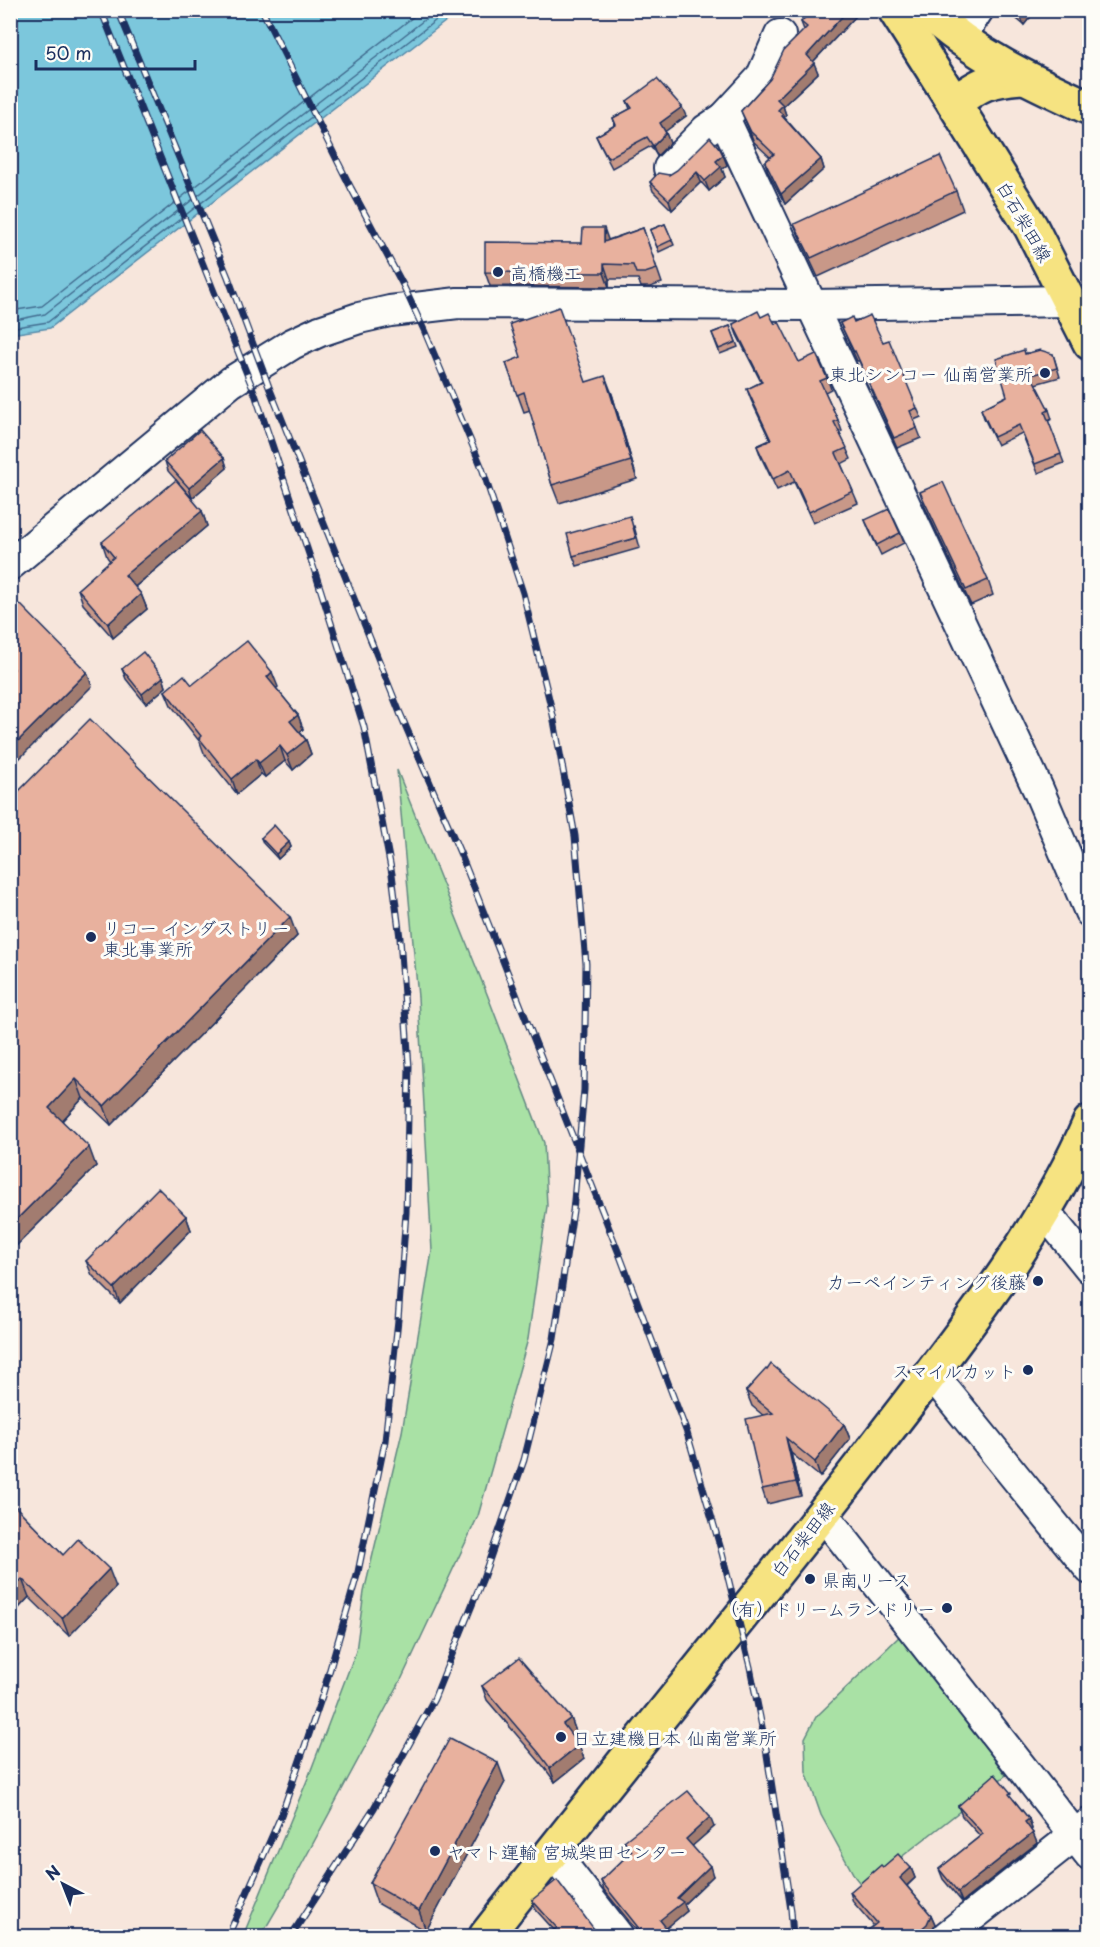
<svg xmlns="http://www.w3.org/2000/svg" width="1100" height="1947" font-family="'Playpen Sans','Klee One',sans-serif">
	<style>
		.green { fill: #a9e1a5; stroke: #628882; stroke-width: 1.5 }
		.water { fill: #7cc7dc; stroke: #558aaa; stroke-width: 1.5 }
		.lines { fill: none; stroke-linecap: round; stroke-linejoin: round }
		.shore { stroke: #426c90; stroke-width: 1.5 }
		.minor-casing { stroke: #1b2f5e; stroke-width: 34 }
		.major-casing { stroke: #1b2f5e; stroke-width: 38 }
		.highway-casing { stroke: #1b2f5e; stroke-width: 38 }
		.minor { stroke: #fdfcf7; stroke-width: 30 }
		.major { stroke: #f6e381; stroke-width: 33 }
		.highway { stroke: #f6e381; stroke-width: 33 }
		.rail-casing { stroke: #1b2f5e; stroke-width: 7 }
		.rail { stroke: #fdfcf7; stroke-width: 4.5; stroke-dasharray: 14; stroke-linecap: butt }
		.wall { fill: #c89888; stroke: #1b2f5e; stroke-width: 1.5 }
		.shaded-wall { fill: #a27c6f; stroke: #1b2f5e; stroke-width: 1.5 }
		.building { fill: #e8b19e; stroke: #1b2f5e; stroke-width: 1.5 }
		.poi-dot { fill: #1b2f5e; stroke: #fdfcf7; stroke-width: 2 }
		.labels { text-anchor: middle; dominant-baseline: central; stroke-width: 6; stroke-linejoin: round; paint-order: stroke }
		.street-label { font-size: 18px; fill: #1b2f5e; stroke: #fdfcf7 }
		.poi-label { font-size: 18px; fill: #1b2f5e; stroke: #fdfcf7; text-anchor: start }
	</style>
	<rect width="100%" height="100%" fill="#f7e6dc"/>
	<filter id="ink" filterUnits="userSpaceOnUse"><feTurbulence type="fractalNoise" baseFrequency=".0167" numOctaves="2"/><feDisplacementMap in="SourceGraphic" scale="12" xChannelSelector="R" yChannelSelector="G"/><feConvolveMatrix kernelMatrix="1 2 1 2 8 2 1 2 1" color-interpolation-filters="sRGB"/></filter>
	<g filter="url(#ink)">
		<g class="green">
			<path d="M397,770L487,994L544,1143L547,1206L528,1339L478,1516L401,1680L288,1890L261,1936H243L308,1778L356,1651L364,1592L402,1432L432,1251L418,997Z"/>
			<path d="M902,1634L1006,1775L863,1887L855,1877L821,1815L806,1772L805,1738L816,1717Z"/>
		</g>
		<path class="water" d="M11,10H458L459,11L50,328L11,334Z"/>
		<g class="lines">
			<g class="shore">
				<path d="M10,311L42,306L422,10"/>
				<path d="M10,321L45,314L437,10"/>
				<path d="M10,328L48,322L449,10"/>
			</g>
			<defs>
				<g id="minor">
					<path d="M780,35L761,78L724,118L1038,789L1090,912"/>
					<path d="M960,38L978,10"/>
					<path d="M669,168L706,130L724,118"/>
					<path d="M10,565L231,382L292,344L320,331L359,318L390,311L458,303L812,305L1069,301"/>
					<path d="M1044,1211L1090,1268"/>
					<path d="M931,1373L1090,1569"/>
					<path d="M823,1514L1090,1855"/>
					<path d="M552,1851L618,1936"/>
					<path d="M947,1936L1090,1823"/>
				</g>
				<g id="major">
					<path d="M954,103L1031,227L1090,343"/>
					<path d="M486,1936C612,1774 744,1616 870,1453C950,1348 1037,1244 1090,1122"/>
				</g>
				<g id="highway">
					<path d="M895,10L954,103C981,83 988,80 1021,77"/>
					<path d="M926,10C974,55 1031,81 1090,108"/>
				</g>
			</defs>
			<use href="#minor" class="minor-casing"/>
			<use href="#major" class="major-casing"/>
			<use href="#highway" class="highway-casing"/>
			<use href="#minor" class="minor"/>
			<use href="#major" class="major"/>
			<use href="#highway" class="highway"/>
			<defs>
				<g id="rail">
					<path d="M101,10L255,394L315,572L364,727L392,874L400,938L409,1066L406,1213L398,1320L385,1441L358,1572L323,1693L281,1816L228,1936"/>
					<path d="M118,10L228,277L269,387L400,713L461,855L620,1256L687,1433L722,1553L750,1667L765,1742L791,1910L793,1936"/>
					<path d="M262,10L351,188L403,285L424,330L482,468L523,593L553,715L575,836L586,964L584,1090L573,1211L554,1339L524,1460L483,1578L434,1699L374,1808L291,1936"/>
				</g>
			</defs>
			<use href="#rail" class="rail-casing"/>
			<use href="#rail" class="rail"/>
		</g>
		<g class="wall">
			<path d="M1006,10H1036L1024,25Z"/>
			<path d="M855,17L813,62L818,73L783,106L786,115L784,117L785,118L821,159L824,169L785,204L768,172L765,162L770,157L754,142L741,111L770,79L804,30L801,22Z"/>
			<path d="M627,101L686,116L665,131L670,143L657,156L651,146L612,168L600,145L596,136L615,125L613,118L630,109Z"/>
			<path d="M727,165L722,169L725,177L709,191L701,182L672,210L653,191L650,182L669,175Z"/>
			<path d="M956,191L963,210L818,277L802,243L794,224Z"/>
			<path d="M665,224L674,245L659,252L650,230Z"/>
			<path d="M643,228L662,283L650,287H641L638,279H609V287L490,286L485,272L582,243L608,240Z"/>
			<path d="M761,317L775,324L799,362L827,378L831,389L825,392L838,420L842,431L839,432L851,459L841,464L858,503L813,523L794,482L777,490L761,457L757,446L770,440L751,400L747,389L761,382L737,335L733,324Z"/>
			<path d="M854,322L883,342L917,408L921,417L914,420L921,438L897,448L859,361H857L840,323Z"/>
			<path d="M730,326L738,347L720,354L712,333Z"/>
			<path d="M1026,353L1053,354L1060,377L1035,384L1049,410L1052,419L1048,421L1064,463L1038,473L1022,433L997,445L984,418L981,409L1007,396Z"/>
			<path d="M506,363L586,382L612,394L637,479L559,503L552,485L530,410L524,412Z"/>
			<path d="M224,458L227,468L192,498L168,471L165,461Z"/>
			<path d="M920,492L988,580L993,595L971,605L925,507Z"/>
			<path d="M202,511L207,526L135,587L141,594L147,609L113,638L83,604L78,589L110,561L107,557L102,542Z"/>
			<path d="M865,520L900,533L904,543L881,555L869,530Z"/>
			<path d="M634,526L640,548L577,566L573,556Z"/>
			<path d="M122,669L163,677L166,687L146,704L126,679Z"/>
			<path d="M192,685L278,687L276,688L298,715L303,729L300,732L306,740L311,754L293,770L285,761L265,777L261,774L237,794L204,753L200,742L171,705L165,691Z"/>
			<path d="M10,800L297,936L111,1125L83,1098L62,1121L96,1166L10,1252Z"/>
			<path d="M261,838L289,842L291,847L278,859L263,843Z"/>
			<path d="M186,1216L191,1230L120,1303L92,1275L86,1261Z"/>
			<path d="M746,1391L844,1424L850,1439L820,1477L791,1453L801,1496L767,1504L762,1489L764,1416L752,1406Z"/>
			<path d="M10,1501L63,1555L116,1587L69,1636L29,1597L17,1610L10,1603Z"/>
			<path d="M482,1686L571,1718L576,1732L572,1735L579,1745L584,1759L555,1782L544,1767L487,1700Z"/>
			<path d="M505,1782L426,1931L377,1903L370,1883Z"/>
			<path d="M1014,1800L1029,1819L1032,1829L1031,1830L1037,1843L962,1902L943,1879L939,1869L980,1836L962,1816L958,1806Z"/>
			<path d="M714,1827L692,1846L713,1876L684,1904L687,1911L666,1928L670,1936H641L604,1890L601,1881L630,1853L627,1850L624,1841Z"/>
			<path d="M883,1867L911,1868L915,1878L907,1886L931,1915L935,1924L930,1934L874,1926L853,1902L850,1892Z"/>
			<path d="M532,1900L597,1936H556L554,1930L536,1910Z"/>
		</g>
		<g class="shaded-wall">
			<path d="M848,10H853L855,17L810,65L807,55Z"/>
			<path d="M1024,10H1036L1024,25L1020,15Z"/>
			<path d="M814,63L818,73L783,106L786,115L784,117L787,125L778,110L777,99Z"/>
			<path d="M682,107L686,116L663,133L660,123Z"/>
			<path d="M666,133L670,143L657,156L653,146Z"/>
			<path d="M723,155L727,165L722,169L725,177L709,191L705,181L716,161Z"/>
			<path d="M821,159L824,169L785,204L781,194Z"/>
			<path d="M697,172L701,182L672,210L669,200Z"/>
			<path d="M604,228L609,242H604Z"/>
			<path d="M604,264L609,279V287L604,273Z"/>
			<path d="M605,376L612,394L637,479L631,461Z"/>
			<path d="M224,458L227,468L192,498L189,488Z"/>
			<path d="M202,511L207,526L131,590L125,575Z"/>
			<path d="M141,594L147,609L113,638L108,624Z"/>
			<path d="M87,672L92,686L10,768V749Z"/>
			<path d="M272,672L278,687L272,691L267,677Z"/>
			<path d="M163,677L166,687L146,704L142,694Z"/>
			<path d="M298,715L303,729L296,735L290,721Z"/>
			<path d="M306,740L311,754L293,770L287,755Z"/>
			<path d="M280,746L285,761L265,777L259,763Z"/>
			<path d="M256,759L261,774L237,794L232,779Z"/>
			<path d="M289,842L291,847L278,859L276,854Z"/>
			<path d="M290,917L297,936L111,1125L104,1106Z"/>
			<path d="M76,1079L83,1098L56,1127L49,1108Z"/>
			<path d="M89,1147L96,1166L10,1252V1226Z"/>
			<path d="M186,1216L191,1230L120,1303L114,1288Z"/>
			<path d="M844,1424L850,1439L820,1477L815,1462Z"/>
			<path d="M786,1438L791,1453L801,1496L796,1482Z"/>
			<path d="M109,1569L116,1587L69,1636L62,1618Z"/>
			<path d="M22,1579L29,1597L17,1610L10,1591Z"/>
			<path d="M571,1718L576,1732L568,1738L563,1724Z"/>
			<path d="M579,1745L584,1759L555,1782L550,1768Z"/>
			<path d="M498,1763L505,1782L426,1931L419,1911Z"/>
			<path d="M710,1817L714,1827L689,1849L686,1839Z"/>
			<path d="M1029,1819L1032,1829L1028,1832L1025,1822Z"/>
			<path d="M1033,1833L1037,1843L962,1902L958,1892Z"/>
			<path d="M710,1866L713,1876L684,1904L687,1911L664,1930L660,1920L677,1898Z"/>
			<path d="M911,1868L915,1878L904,1888L900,1878Z"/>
			<path d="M931,1915L935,1924L930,1934L928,1936H913Z"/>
			<path d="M594,1929L597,1936H583Z"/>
			<path d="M668,1930L670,1936H659Z"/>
		</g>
		<g class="building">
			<path d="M812,10H848L807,55L814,63L777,99L783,105L778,110L783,115L782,116L821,159L781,194L765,162L774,154L751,132L741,111L770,79L784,50L807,27L801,22Z"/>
			<path d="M1014,10H1024L1020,15Z"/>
			<path d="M657,79L682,107L660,123L666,133L653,146L647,137L608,158L596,136L616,125L613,118L632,108L627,101Z"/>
			<path d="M710,137L720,149L723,155L716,161L721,167L705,181L697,172L669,200L650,182L658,173L669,175L677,170Z"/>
			<path d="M940,156L956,191L811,258L794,224Z"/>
			<path d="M665,224L672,240L657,247L650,230Z"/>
			<path d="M583,228H604V242L643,228L657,269L645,273H636L633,265L604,264V273L485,272V242L582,243Z"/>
			<path d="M559,307L586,382L605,376L631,461L552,485L524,392L517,395L506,363L521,357L510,324Z"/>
			<path d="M758,311L761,317L769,313L775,324L779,322L799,362L816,354L827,378L820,381L838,420L834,422L847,448L836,453L853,491L809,512L790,470L773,479L757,446L771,440L747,389L762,382L733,324Z"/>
			<path d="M870,315L883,342L889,340L917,408L910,411L917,428L894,438L855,351L854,352L840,323L852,317L854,322Z"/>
			<path d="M730,326L736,342L719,349L712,333Z"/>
			<path d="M1024,350L1025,354L1040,350L1053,354L1057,368L1031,375L1049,410L1045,412L1061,454L1035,464L1019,425L994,437L981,409L1007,396L996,359Z"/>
			<path d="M200,430L224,458L189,488L165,461Z"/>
			<path d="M176,480L202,511L125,575L141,594L108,624L78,589L114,557L102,542Z"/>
			<path d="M943,482L988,580L966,590L920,492Z"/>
			<path d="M889,509L900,533L877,545L865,520Z"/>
			<path d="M630,516L636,538L573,556L567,534Z"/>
			<path d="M20,604L87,672L10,749V672L14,669L10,666V613Z"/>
			<path d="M247,641L272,672L267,677L298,715L290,721L306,740L287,755L280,746L259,763L256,759L232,779L199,738L201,736L165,691L184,675L192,685Z"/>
			<path d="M143,652L163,677L142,694L122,669Z"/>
			<path d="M90,719L290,917L104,1106L76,1079L49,1108L89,1147L10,1226V800Z"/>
			<path d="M274,825L289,842L276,854L261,838Z"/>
			<path d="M158,1188L186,1216L114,1288L86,1261Z"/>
			<path d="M771,1364L844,1424L815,1462L786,1438L796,1482L762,1489L746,1419L773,1413L746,1391L766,1369L767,1370Z"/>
			<path d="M10,1501L63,1555L78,1539L109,1569L62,1618L22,1579L10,1591Z"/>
			<path d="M519,1658L571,1718L563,1724L579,1745L550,1768L539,1753L482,1686Z"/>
			<path d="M450,1738L498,1763L419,1911L370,1883Z"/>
			<path d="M995,1774L1011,1793L1009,1794L1029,1819L1025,1822L1033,1833L958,1892L939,1869L983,1834L958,1806Z"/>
			<path d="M688,1791L710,1817L686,1839L710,1866L677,1898L683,1902L660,1920L668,1930L659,1936H645L601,1881L632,1851L624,1841Z"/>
			<path d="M898,1854L911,1868L900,1878L931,1915L927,1924L913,1936H861L877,1923L850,1892L881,1865L883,1867Z"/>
			<path d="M557,1880L594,1929L583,1936H558L554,1930L557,1928L532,1900Z"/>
		</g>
	</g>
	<g class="poi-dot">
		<circle cx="498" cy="272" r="6"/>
		<circle cx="1045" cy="373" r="6"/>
		<circle cx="91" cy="937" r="6"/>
		<circle cx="1038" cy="1281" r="6"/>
		<circle cx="1028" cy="1370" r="6"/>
		<circle cx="810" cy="1579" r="6"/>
		<circle cx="947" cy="1608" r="6"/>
		<circle cx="561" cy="1737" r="6"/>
		<circle cx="435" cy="1851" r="6"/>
	</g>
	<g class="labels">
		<g class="street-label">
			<text transform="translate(1025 221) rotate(60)">白石柴田線</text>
			<text transform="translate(802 1539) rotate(-52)">白石柴田線</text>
		</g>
		<g class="poi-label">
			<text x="510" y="272">高橋機工</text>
			<text x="1033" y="373" text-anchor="end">東北シンコー 仙南営業所</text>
			<text x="103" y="927">リコー インダストリー<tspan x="103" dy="21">東北事業所</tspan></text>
			<text x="1026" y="1281" text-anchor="end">カーペインティング後藤</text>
			<text x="1016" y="1370" text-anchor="end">スマイルカット</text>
			<text x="822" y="1579">県南リース</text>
			<text x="935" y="1608" text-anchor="end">（有）ドリームランドリー</text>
			<text x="573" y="1737">日立建機日本 仙南営業所</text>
			<text x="447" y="1851">ヤマト運輸 宮城柴田センター</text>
		</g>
	</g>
	<rect width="1100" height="1947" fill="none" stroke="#fdfcf7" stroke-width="36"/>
	<rect x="18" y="18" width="1064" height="1911" fill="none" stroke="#1b2f5e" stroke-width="2" filter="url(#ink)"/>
	<g transform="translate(63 1884) rotate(318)" stroke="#fdfcf7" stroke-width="4.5" paint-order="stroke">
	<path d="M0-4.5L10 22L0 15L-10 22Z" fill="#1b2f5e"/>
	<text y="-9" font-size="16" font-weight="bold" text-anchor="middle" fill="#1b2f5e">N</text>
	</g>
	<path d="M36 60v9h159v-9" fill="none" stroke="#1b2f5e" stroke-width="3"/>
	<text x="45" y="60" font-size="18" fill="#1b2f5e" stroke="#fdfcf7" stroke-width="4.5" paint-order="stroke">50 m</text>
</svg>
